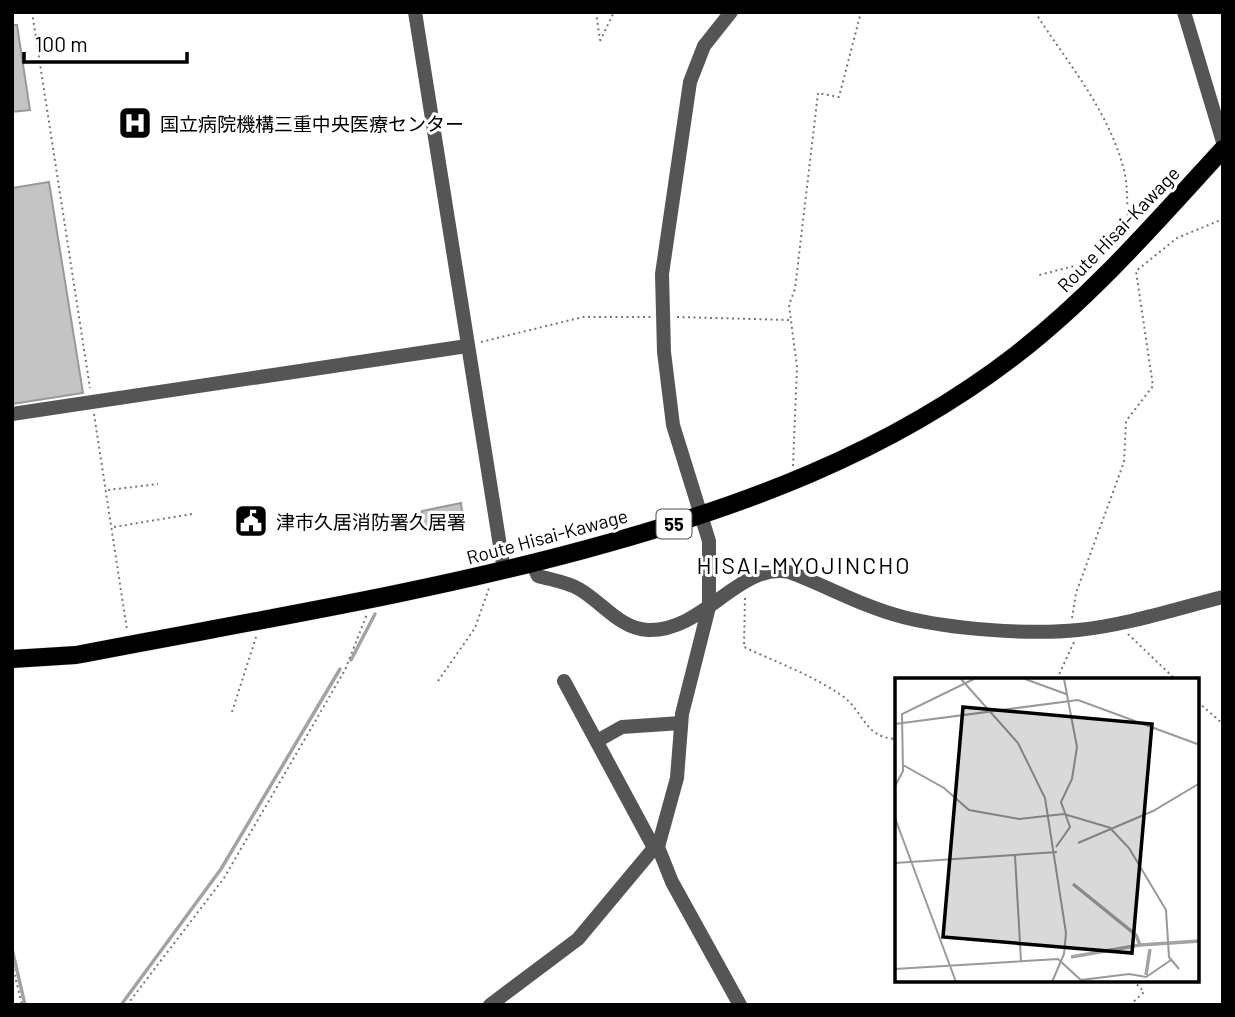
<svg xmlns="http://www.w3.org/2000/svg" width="1235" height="1017" font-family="Barlow,'Noto Sans JP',sans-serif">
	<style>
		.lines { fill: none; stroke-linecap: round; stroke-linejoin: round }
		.stream { stroke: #a3a3a3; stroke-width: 3.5 }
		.building { fill: #c4c4c4; stroke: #999; stroke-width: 2 }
		.major-casing { stroke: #dbdbdb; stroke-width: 19 }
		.path { stroke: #777; stroke-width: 2; stroke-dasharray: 2 3.5; stroke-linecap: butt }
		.minor { stroke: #555; stroke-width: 14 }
		.major { stroke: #000; stroke-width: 18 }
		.labels { text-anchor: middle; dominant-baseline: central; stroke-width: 6; stroke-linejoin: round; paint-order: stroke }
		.shield { fill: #fff; stroke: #4c4c4c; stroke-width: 2 }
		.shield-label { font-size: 18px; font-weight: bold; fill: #000 }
		.poi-label { font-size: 19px; fill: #000; stroke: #fff; text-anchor: start }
		.street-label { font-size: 19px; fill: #000; stroke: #fff }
		.quarter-label { font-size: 23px; letter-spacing: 2px; fill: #000; stroke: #fff }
		.inset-river { fill: none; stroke: #a3a3a3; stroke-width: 3.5 }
		.inset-road { fill: none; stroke: #999; stroke-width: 2 }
		.view { fill: #000; fill-opacity: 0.15; stroke: #000; stroke-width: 3.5 }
		.inset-edge { fill: none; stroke: #000; stroke-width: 3.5 }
	</style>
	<rect width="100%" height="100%" fill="#fff"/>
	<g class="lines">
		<g class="stream">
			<path d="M351,660L375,614"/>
			<path d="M12,949L25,1005"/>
			<path d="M121,1005L221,869L340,669"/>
		</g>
	</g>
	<g class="building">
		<path d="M12,25H17L30,110L12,112Z"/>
		<path d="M49,182L83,393L12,404V188Z"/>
		<path d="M461,503L463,521L422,530V511Z"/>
	</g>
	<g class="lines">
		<defs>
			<path id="major" d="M12,659L76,655C246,622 416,595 583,550C739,508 888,454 1017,354C1094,294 1157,221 1223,149"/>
		</defs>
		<use href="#major" class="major-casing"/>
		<g class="path">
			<path d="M32,12L90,388"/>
			<path d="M596,12L600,40"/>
			<path d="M1035,12C1068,64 1108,109 1124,170C1128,187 1127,207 1128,224L1111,236L1090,262L1039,275"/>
			<path d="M600,41L614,12"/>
			<path d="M677,317L790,320"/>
			<path d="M481,342L583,317H651"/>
			<path d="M94,414L127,630"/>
			<path d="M793,466L797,367L789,305L795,289L818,93L839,97L861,12"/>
			<path d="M108,490L158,484"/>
			<path d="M114,527L192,514"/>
			<path d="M745,598L744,647C776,662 812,675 841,695C864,710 863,738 897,739"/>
			<path d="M1072,618L1076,593L1124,462L1126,421L1153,386L1136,271L1177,238L1223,219"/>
			<path d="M1128,634L1175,679"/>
			<path d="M1057,679L1074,642"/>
			<path d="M438,681L475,628L489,588"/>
			<path d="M1198,702L1223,724"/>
			<path d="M232,712L256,637"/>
			<path d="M12,964L22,1005"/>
			<path d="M127,1005L224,878L345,670L367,614"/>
			<path d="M1130,1005L1144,992L1133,980"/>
		</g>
		<g class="minor">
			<path d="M415,12L504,571"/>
			<path d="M731,12L704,46L690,82L662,274L664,352L673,425L709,541V607L682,714L677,778L658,847L672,882L740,1005"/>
			<path d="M1184,12L1223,142"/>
			<path d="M12,414L467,346"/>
			<path d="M532,563L538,576C552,580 567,582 579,589C602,602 620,629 648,630C704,632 739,562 789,572C827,586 863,607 903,617C949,629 1030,635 1078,630C1127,625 1175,609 1223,597"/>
			<path d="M564,681L654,848L658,847"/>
			<path d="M597,741L622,727L681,723"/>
			<path d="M490,1005L578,939L654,848"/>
		</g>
		<use href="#major" class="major"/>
	</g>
	<defs>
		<symbol id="hospital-square" viewBox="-11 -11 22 22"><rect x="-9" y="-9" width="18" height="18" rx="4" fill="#000" stroke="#fff"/><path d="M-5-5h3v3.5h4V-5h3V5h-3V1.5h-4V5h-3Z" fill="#fff"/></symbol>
		<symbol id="civic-square" viewBox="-11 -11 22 22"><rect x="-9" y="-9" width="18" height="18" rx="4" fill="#000" stroke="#fff"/><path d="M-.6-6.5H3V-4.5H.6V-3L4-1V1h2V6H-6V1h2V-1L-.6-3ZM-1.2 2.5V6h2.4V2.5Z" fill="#fff"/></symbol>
	</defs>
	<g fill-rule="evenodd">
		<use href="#hospital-square" x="116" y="104" width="38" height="38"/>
		<use href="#civic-square" x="232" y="502" width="38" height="38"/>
	</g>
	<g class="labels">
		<rect class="shield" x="656.5" y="509.5" width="35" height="29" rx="5"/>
		<g class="shield-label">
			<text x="674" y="524">55</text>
		</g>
		<g class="poi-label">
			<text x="160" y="123">国立病院機構三重中央医療センター</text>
			<text x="276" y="521">津市久居消防署久居署</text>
		</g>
		<g class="street-label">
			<text transform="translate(1118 229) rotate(-46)">Route Hisai-Kawage</text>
			<text transform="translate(547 536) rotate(-15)">Route Hisai-Kawage</text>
		</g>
		<g class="quarter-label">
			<text x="804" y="565">HISAI-MYOJINCHO</text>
		</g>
	</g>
	<g transform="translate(895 678)">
		<rect width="304" height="304" fill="#fff"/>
		<path class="inset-river" d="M245,267L305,263M176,279L245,267L241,257L178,206M251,297L255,271"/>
		<path class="inset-road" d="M66,1L123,65L150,120L171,255L169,276L157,304M130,1L171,16M0,46L183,22L305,67M8,87L49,110L74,132L124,141L169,136L216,150M0,108L8,93L7,36L79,1M0,140L61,304M216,151L234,170L271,232L274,279L284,291M183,165L258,133L305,105M161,169L175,149L166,124L177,101L182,69L169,1M120,178L126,283M0,185L162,174M0,291L163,281L188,304M186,302L234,296L251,299L276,282"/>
		<path class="view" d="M68,29L257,46L237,275L48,259Z"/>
		<rect width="304" height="304" class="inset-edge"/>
	</g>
	<rect width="1235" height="1017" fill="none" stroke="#000000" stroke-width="28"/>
	<path d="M24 52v10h163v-10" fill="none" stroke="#000000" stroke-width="3.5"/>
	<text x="35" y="52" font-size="21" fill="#000000" stroke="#ffffff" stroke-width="5" paint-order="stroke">100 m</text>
</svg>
